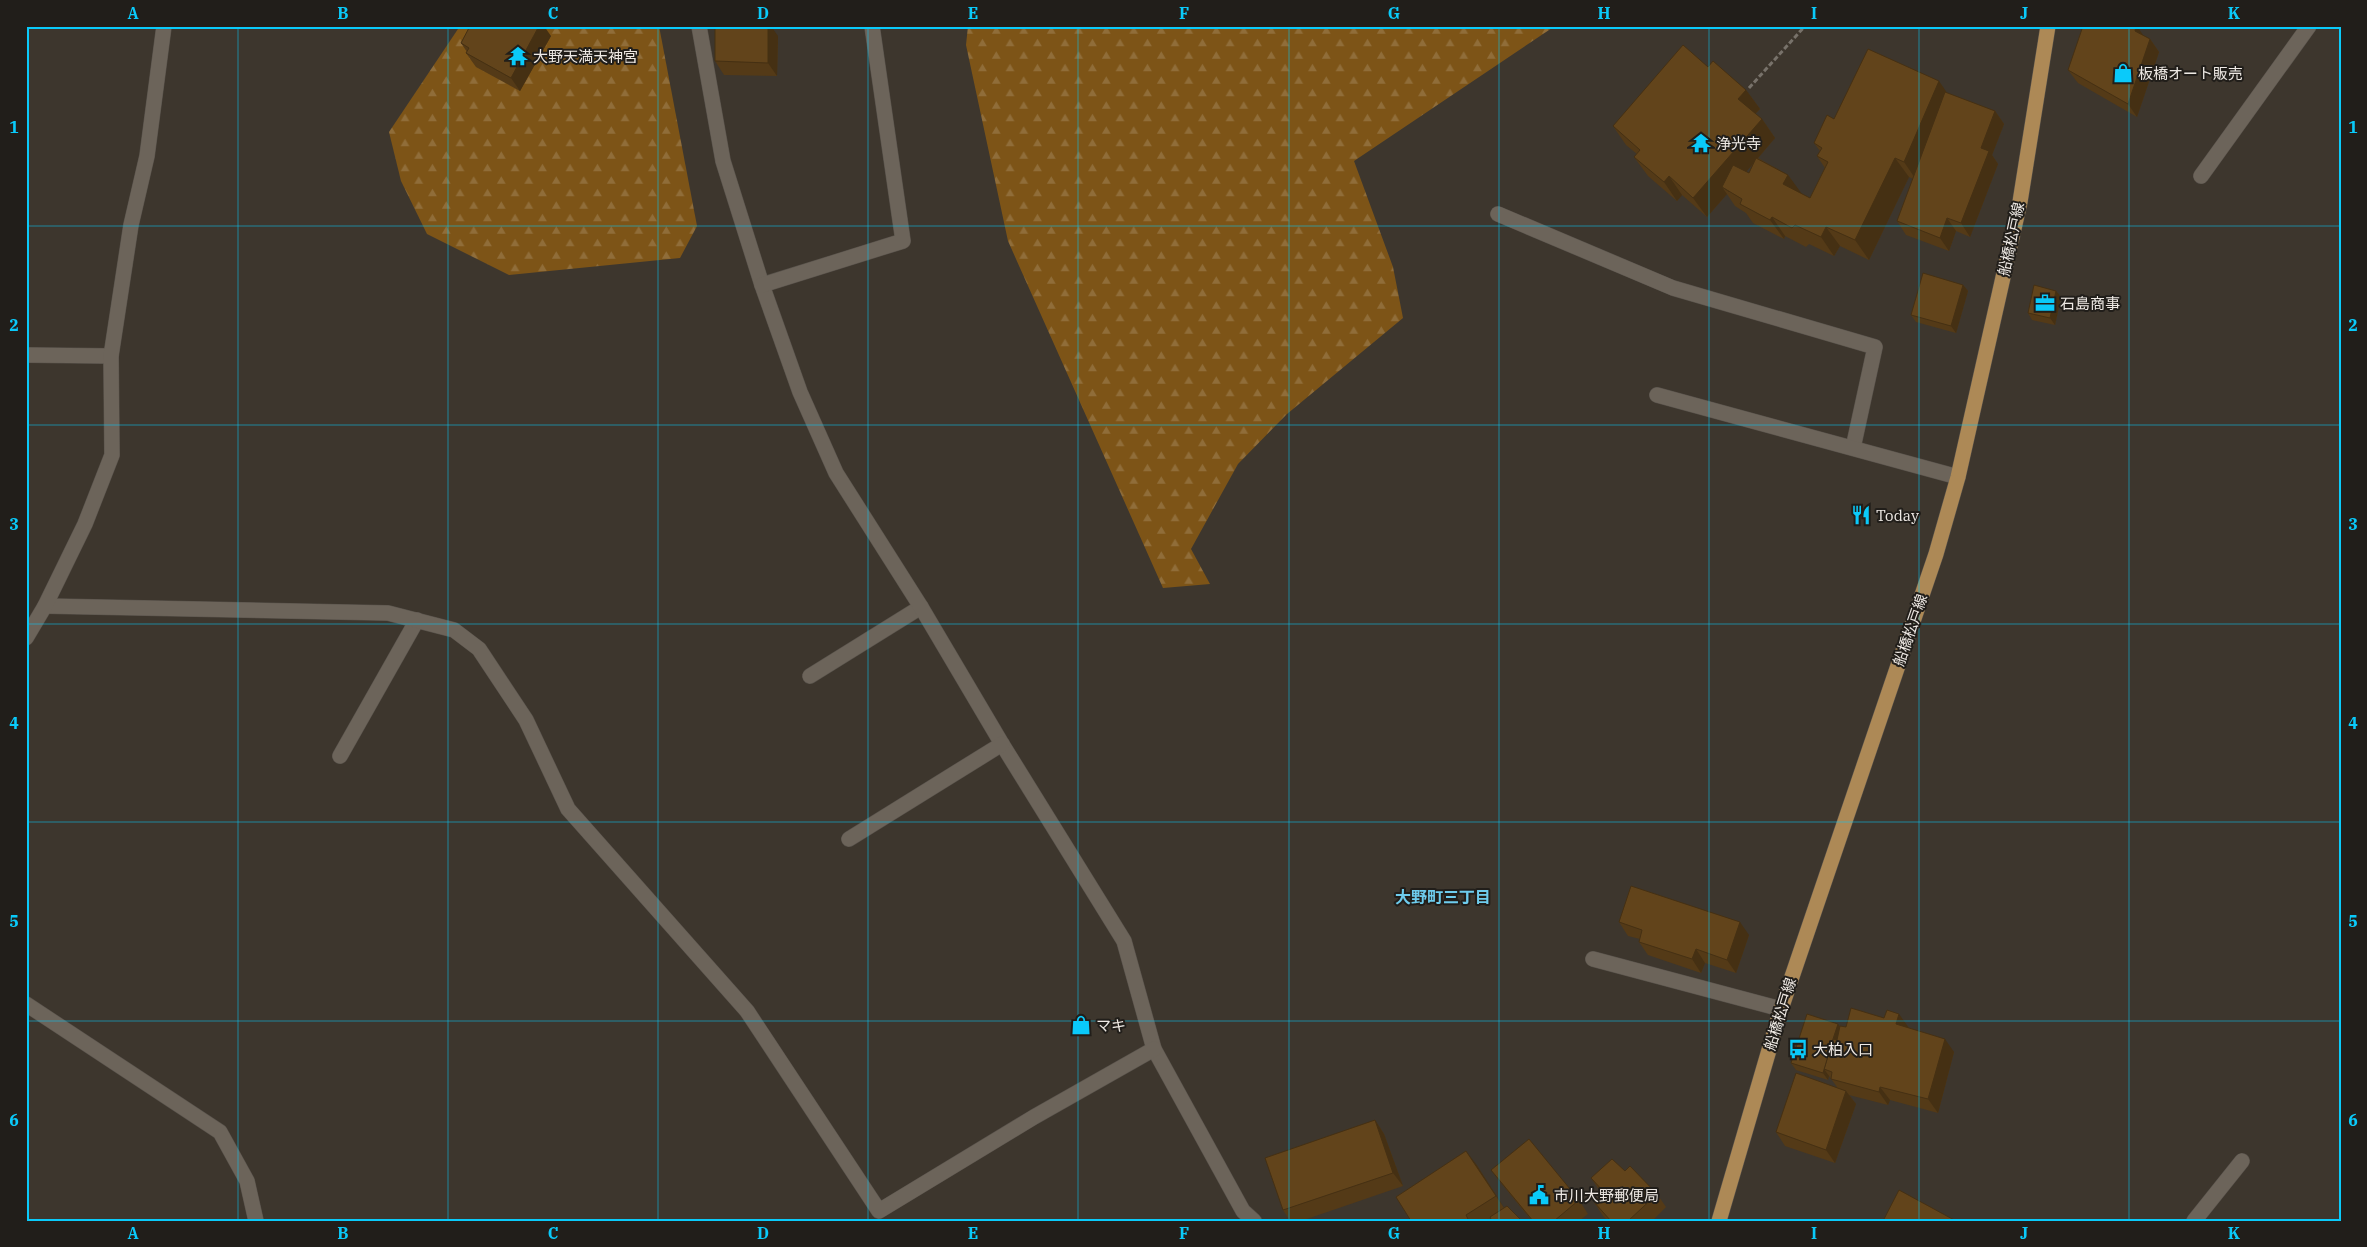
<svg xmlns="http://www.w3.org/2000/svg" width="2367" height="1247" font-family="'IBM Plex Serif','Noto Sans JP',serif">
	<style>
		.forest { fill: url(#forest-firs) }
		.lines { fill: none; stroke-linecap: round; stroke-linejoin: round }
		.lane-casing { stroke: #58524b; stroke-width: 16 }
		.street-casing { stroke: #58524b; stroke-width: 16 }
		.primary-casing { stroke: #58524b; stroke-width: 16 }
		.path { stroke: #78726a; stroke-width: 3; stroke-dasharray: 5 2.5; stroke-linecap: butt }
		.lane { stroke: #6c645a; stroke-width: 15 }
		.street { stroke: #6c645a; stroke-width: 15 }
		.primary { stroke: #ad8956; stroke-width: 15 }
		.wall { fill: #543a17; fill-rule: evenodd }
		.shaded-wall { fill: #453013 }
		.building { fill: #62441b; stroke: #453013 }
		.grid { fill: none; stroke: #0acafa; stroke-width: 1; stroke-opacity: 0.55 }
		.labels { text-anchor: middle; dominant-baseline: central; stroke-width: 4; stroke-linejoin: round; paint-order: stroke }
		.poi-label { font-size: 15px; fill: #eee9e4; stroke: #211e1a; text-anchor: start }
		.street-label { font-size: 15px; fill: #eee9e4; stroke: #211e1a }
		.neighbourhood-label { font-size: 16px; font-weight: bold; fill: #6ecced; stroke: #211e1a }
		.neatline { fill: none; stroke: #0acafa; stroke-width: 2 }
		.grid-label { font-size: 16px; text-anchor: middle; font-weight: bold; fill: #0acafa }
	</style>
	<defs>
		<pattern id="forest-firs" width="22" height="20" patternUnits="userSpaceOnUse" patternTransform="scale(1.25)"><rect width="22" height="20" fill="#7d5417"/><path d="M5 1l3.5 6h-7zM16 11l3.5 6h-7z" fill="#906d39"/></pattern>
	</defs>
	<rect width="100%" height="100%" fill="#3d362d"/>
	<g class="forest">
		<path d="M460,26H659L697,226L680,258L509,275L427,234L401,181L389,132Z"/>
		<path d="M968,26H1555L1354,161L1393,267L1403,318L1287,414L1238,464L1191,549L1210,584L1163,588L1008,241L966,45Z"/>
	</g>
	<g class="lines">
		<defs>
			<g id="lane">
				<path d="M1498,214L1673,288L1875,347L1853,448"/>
				<path d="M26,355L111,356"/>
				<path d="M1657,395L1958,477"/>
				<path d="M810,676L921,607"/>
				<path d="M340,756L417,620"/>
				<path d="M1593,959L1781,1009"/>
			</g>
			<g id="street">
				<path d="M699,26L723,161L762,285L800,392L836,473L921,607L1002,744L1124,941L1154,1049L1243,1211L1254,1221"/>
				<path d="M2201,176L2309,26"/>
				<path d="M762,285L903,241L872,26"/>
				<path d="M45,606L388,613L454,630L479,649L526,720L568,809L747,1011L879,1211L1034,1117L1154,1049"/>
				<path d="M26,638L45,606L85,524L112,455L111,356L131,225L147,156L164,26"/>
				<path d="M849,839L1002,744"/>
				<path d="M26,1004L220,1132L247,1181L256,1221"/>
				<path d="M2194,1221L2242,1161"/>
			</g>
			<path id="primary" d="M1719,1221L1781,1009L1936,554L1958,477L2020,202L2048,26"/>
		</defs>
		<use href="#lane" class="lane-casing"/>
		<use href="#street" class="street-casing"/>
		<use href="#primary" class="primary-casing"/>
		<path class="path" d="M1749,88L1805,26"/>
		<use href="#lane" class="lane"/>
		<use href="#street" class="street"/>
		<use href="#primary" class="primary"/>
	</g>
	<g class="wall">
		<path d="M2143,35L2150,39L2159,52L2137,117L2078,83L2068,70Z"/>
		<path d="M551,36L520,91L476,67L466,53L467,52L461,43Z"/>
		<path d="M778,36L777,76L724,75L715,61Z"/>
		<path d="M1708,67L1746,90L1760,109L1755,114L1762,119L1775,138L1758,158L1788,175L1800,193L1810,198L1825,168L1817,156L1820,151L1814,143L1834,119L1947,93L1995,111L2004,124L1992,155L1998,164L1970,237L1956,231L1949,251L1906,235L1897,221L1913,179L1909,177L1869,260L1840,246L1834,256L1809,244L1806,247L1785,236L1784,239L1753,223L1746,213L1735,206L1727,194L1707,217L1682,195L1677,201L1648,176L1634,157L1637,154L1626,145L1613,126ZM1753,164L1749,173L1746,171Z"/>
		<path d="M1963,285L1968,291L1956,333L1916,322L1911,315Z"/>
		<path d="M2056,291L2061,297L2055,325L2032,320L2028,313Z"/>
		<path d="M1619,922L1749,935L1736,973L1705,963L1701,973L1648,955L1639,942L1640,939L1628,936Z"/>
		<path d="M1840,1027H1846L1909,1028L1954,1052L1938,1113L1890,1100L1888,1105L1849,1095L1856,1104L1835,1163L1785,1146L1776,1132L1837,1087L1829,1076L1828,1080L1796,1070L1791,1063Z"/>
		<path d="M1375,1120L1384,1134L1403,1186L1301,1221H1290L1283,1210Z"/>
		<path d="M1476,1164L1504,1208L1487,1221H1411Z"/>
		<path d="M1491,1170L1579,1200L1588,1214L1579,1221H1532L1501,1183Z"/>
		<path d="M1625,1171L1657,1194L1666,1207L1652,1221H1608L1603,1216L1594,1202L1602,1194L1591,1178Z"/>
	</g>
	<g class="shaded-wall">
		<path d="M539,26H544L551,36L520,91L511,78Z"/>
		<path d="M768,26H771L778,36L777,76L768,63Z"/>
		<path d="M2136,26H2137L2145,38L2135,31Z"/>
		<path d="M2150,39L2159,52L2137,117L2128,104Z"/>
		<path d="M1939,81L1952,100L1917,181L1904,162Z"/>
		<path d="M1746,90L1760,109L1751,118L1738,99Z"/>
		<path d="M1995,111L2004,124L1992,155L1998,164L1970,237L1961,223L1981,148Z"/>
		<path d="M1762,119L1775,138L1729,192L1722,187L1727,194L1707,217L1693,198Z"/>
		<path d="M1895,158L1909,177L1869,260L1855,240Z"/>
		<path d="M1788,175L1802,194L1783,184Z"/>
		<path d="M1669,176L1682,195L1677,201L1664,182Z"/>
		<path d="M1772,217L1785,236L1784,239L1770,220Z"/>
		<path d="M1947,218L1956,231L1949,251L1940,238Z"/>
		<path d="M1826,227L1840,246L1834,256L1821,237Z"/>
		<path d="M1963,285L1968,291L1956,333L1951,326Z"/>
		<path d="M2056,291L2061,297L2055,325L2050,318Z"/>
		<path d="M1740,922L1749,935L1736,973L1727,960Z"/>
		<path d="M1696,949L1705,963L1701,973L1692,959Z"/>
		<path d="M1899,1014L1909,1028L1905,1038L1896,1024Z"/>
		<path d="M1838,1024L1843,1030L1824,1069Z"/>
		<path d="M1945,1039L1954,1052L1938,1113L1928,1099Z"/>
		<path d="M1824,1069L1829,1076L1828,1080L1823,1073Z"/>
		<path d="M1880,1087L1890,1100L1888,1105L1879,1092Z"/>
		<path d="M1846,1091L1856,1104L1835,1163L1826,1150Z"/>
		<path d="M1375,1120L1384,1134L1403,1186L1393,1173Z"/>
		<path d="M1466,1151L1476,1164L1505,1209L1496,1196Z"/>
	</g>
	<g class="building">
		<path d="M470,26H539L511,78L466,53L469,48L461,43Z"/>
		<path d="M715,26H768V63L715,61Z"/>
		<path d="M2083,26H2136L2135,31L2150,39L2128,104L2068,70Z"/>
		<path d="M1683,45L1708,67L1713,61L1746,90L1738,99L1762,119L1693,198L1669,176L1664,182L1634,157L1640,150L1613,126Z"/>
		<path d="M1868,49L1939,81L1904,162L1895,158L1855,240L1826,227L1821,237L1795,225L1792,228L1772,217L1770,220L1740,204L1742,199L1722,187L1733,165L1749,173L1756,158L1788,175L1783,184L1810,198L1828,162L1817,156L1822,148L1814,143L1827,115L1834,119Z"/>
		<path d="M1945,92L1995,111L1981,148L1989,151L1961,223L1947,218L1940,238L1897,221Z"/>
		<path d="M1923,273L1963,285L1951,326L1911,315Z"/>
		<path d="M2034,285L2056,291L2050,318L2028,313Z"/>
		<path d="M1631,886L1740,922L1727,960L1696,949L1692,959L1639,942L1642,930L1619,922Z"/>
		<path d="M1851,1008L1884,1018L1887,1010L1899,1014L1896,1024L1945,1039L1928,1099L1880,1087L1879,1092L1831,1079L1832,1072L1824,1069L1833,1039L1837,1040L1840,1026L1846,1027Z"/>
		<path d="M1807,1014L1838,1024L1833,1039L1823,1073L1791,1063Z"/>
		<path d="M1796,1073L1846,1091L1826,1150L1776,1132Z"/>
		<path d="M1375,1120L1393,1173L1283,1210L1265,1158Z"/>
		<path d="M1529,1139L1579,1200L1554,1221H1533L1491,1170Z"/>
		<path d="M1466,1151L1496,1196L1466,1215L1469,1221H1411L1396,1197Z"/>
		<path d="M1612,1159L1625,1171L1630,1166L1657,1194L1628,1221H1611L1594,1202L1604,1192L1591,1178Z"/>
		<path d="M1899,1190L1956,1221H1883Z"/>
		<path d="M1507,1206L1522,1221H1492L1490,1217Z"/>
	</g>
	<path class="grid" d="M238,26V1221M448,26V1221M658,26V1221M868,26V1221M1078,26V1221M1289,26V1221M1499,26V1221M1709,26V1221M1919,26V1221M2129,26V1221M26,226H2341M26,425H2341M26,624H2341M26,822H2341M26,1021H2341"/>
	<defs>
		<symbol id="temple-bare" viewBox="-9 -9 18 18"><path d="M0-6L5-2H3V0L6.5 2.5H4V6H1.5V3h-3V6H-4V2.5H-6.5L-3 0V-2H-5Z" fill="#0acafa" stroke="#211e1a" stroke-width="2.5" paint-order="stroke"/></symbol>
		<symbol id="shop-bare" viewBox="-9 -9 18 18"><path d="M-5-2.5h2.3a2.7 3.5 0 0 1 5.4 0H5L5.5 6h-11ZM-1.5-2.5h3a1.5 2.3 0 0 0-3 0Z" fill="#0acafa" stroke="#211e1a" stroke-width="2.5" paint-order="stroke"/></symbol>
		<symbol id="office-bare" viewBox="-9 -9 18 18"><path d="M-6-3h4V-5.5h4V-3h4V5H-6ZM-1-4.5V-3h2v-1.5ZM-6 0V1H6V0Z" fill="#0acafa" stroke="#211e1a" stroke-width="2.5" paint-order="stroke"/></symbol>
		<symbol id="restaurant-bare" viewBox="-9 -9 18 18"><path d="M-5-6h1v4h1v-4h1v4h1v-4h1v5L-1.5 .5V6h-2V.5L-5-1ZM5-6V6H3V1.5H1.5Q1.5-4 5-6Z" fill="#0acafa" stroke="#211e1a" stroke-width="2.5" paint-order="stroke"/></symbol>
		<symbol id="bus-bare" viewBox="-9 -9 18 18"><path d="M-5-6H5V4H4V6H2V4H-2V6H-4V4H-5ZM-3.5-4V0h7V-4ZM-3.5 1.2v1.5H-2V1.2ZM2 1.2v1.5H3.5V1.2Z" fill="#0acafa" stroke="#211e1a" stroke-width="2.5" paint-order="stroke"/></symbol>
		<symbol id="civic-bare" viewBox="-9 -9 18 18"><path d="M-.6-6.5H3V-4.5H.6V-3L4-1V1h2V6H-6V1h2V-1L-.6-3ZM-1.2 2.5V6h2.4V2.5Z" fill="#0acafa" stroke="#211e1a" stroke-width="2.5" paint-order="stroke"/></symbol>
	</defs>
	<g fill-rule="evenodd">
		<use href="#temple-bare" x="504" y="42" width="28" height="28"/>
		<use href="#shop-bare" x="2109" y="59" width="28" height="28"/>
		<use href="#temple-bare" x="1687" y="129" width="28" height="28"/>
		<use href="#office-bare" x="2031" y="289" width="28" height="28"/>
		<use href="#restaurant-bare" x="1847" y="501" width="28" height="28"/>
		<use href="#shop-bare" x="1067" y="1011" width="28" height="28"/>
		<use href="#bus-bare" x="1784" y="1035" width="28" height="28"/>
		<use href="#civic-bare" x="1525" y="1181" width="28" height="28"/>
	</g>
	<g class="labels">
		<g class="poi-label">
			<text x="533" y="56">大野天満天神宮</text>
			<text x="2138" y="73">板橋オート販売</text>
			<text x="1716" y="143">浄光寺</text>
			<text x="2060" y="303">石島商事</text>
			<text x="1876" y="515">Today</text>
			<text x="1096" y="1025">マキ</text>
			<text x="1813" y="1049">大柏入口</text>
			<text x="1554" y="1195">市川大野郵便局</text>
		</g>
		<g class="street-label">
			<text transform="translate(2011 239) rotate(-78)">船橋松戸線</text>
			<text transform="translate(1910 630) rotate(-71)">船橋松戸線</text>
			<text transform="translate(1780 1014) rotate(-73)">船橋松戸線</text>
		</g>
		<g class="neighbourhood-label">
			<text x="1443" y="897">大野町三丁目</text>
		</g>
	</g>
	<rect width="2367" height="1247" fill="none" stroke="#211e1a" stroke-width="55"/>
	<rect x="28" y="28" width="2312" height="1192" class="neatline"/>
	<g class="grid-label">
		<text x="133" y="19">A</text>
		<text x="343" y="19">B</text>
		<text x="553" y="19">C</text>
		<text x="763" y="19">D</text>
		<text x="973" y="19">E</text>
		<text x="1184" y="19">F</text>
		<text x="1394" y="19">G</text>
		<text x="1604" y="19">H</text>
		<text x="1814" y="19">I</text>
		<text x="2024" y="19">J</text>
		<text x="2234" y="19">K</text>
		<text x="14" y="133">1</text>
		<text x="2353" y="133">1</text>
		<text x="14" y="331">2</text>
		<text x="2353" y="331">2</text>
		<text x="14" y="530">3</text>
		<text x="2353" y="530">3</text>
		<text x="14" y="729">4</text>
		<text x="2353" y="729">4</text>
		<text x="14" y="927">5</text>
		<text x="2353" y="927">5</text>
		<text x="14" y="1126">6</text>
		<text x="2353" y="1126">6</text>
		<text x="133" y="1239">A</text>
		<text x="343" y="1239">B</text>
		<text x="553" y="1239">C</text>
		<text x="763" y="1239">D</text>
		<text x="973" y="1239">E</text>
		<text x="1184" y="1239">F</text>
		<text x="1394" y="1239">G</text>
		<text x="1604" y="1239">H</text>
		<text x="1814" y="1239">I</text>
		<text x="2024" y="1239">J</text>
		<text x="2234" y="1239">K</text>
	</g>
</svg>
